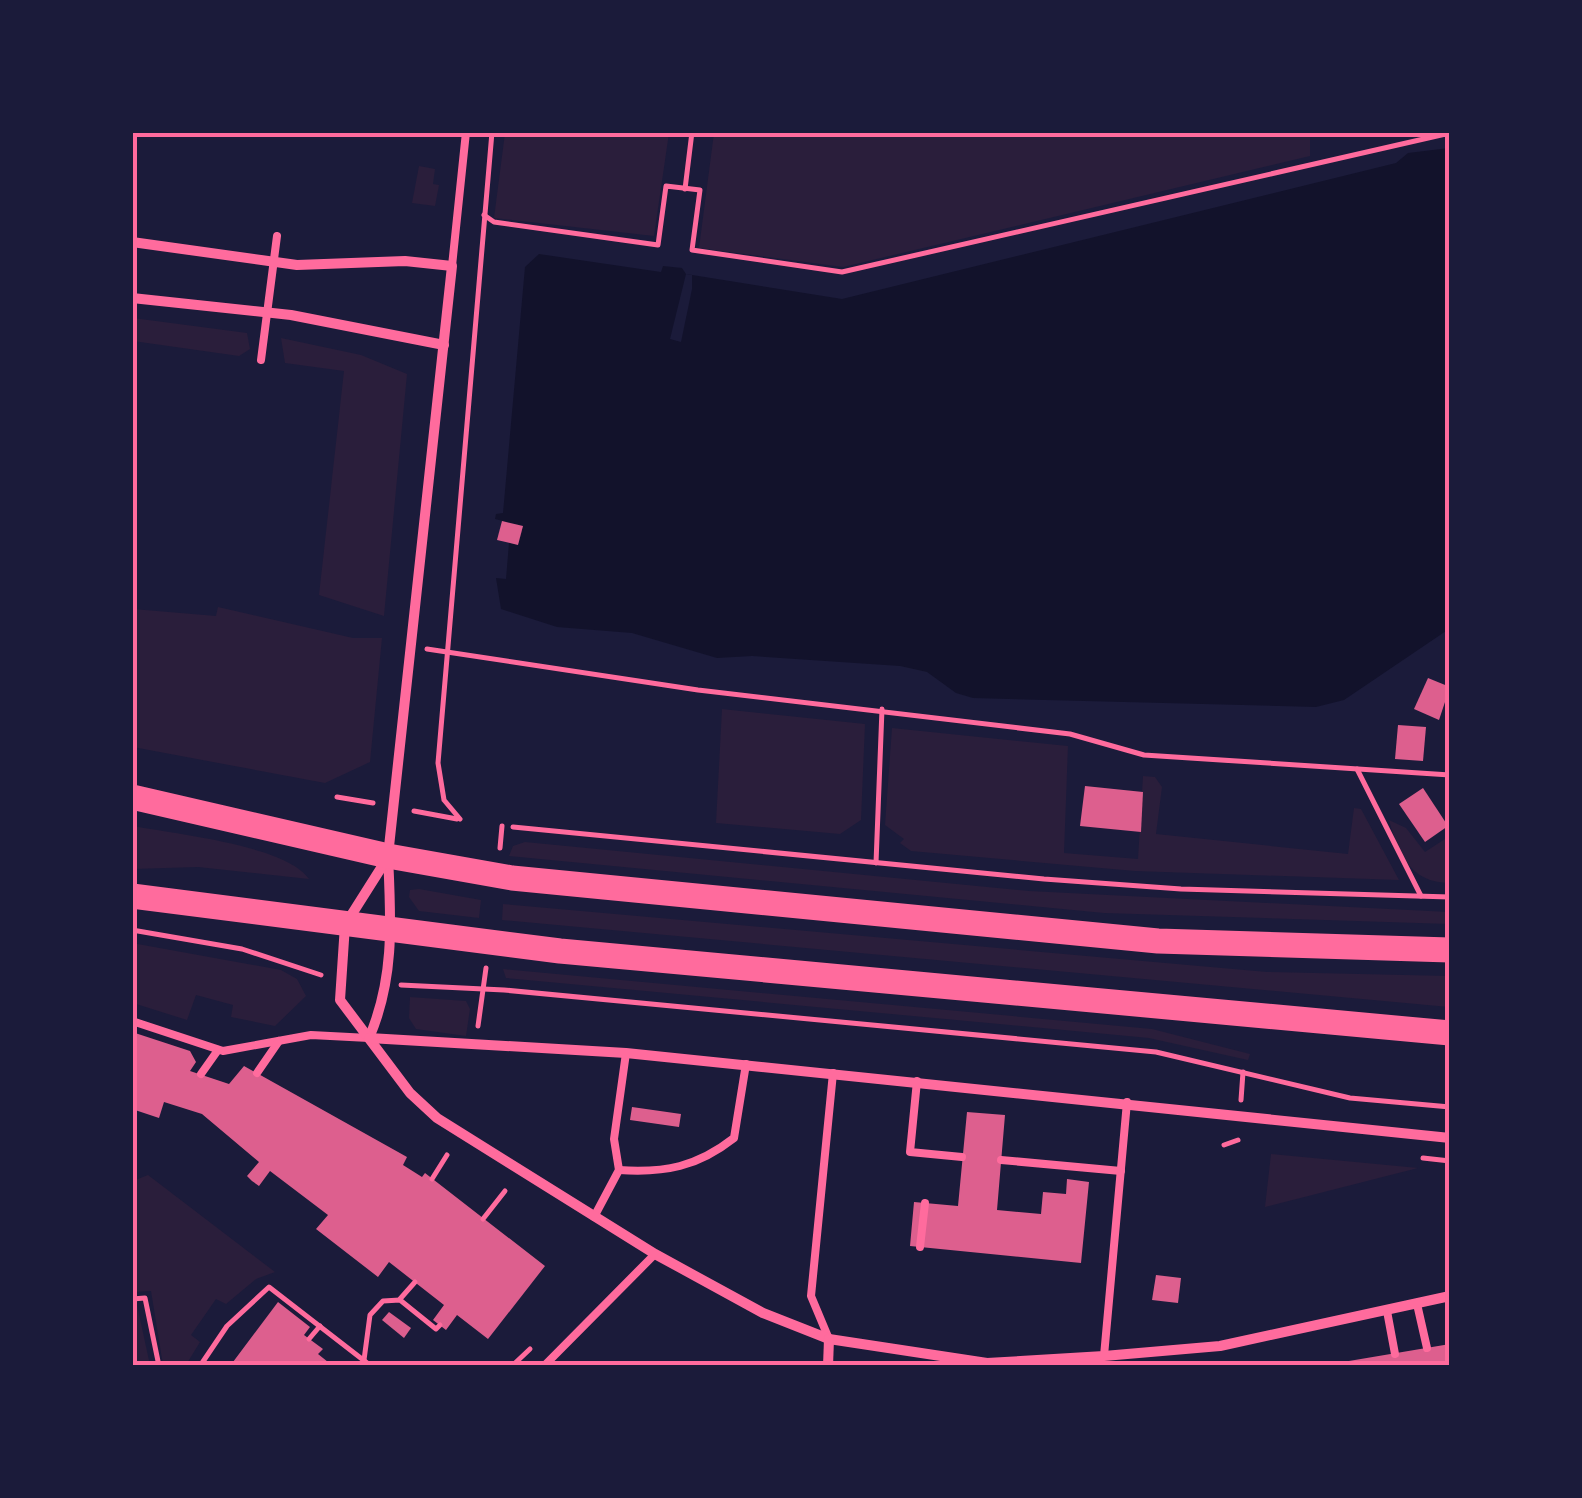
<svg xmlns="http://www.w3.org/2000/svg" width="1582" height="1498" font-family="'Roboto Condensed',sans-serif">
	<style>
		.green { fill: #2a1e3b }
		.water { fill: #12122b }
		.pier { fill: #1b1b3a }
		.building { fill: #dd5f8e }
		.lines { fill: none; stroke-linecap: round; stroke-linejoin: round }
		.path { stroke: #ff6b9d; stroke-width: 5 }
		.service { stroke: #ff6b9d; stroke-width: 8 }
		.minor { stroke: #ff6b9d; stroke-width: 10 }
		.primary { stroke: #ff6b9d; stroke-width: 25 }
		.neatline { fill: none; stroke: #ff6b9d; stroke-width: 4 }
	</style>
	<rect width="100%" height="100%" fill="#1b1b3a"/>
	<g class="green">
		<path d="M505,133H669L654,236L494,218Z"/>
		<path d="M714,133L1310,132V156L843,267L699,248Z"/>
		<path d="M419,166L435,169L433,184L439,185L435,206L412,203Z"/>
		<path d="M133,318L247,333L250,349L239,356L133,341Z"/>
		<path d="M281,338L361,355L407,374L384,616L319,595L344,371L285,363Z"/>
		<path d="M218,607L353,638H382L370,762L325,783L133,747V609L216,616Z"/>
		<path d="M722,709L865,724L861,820L840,834L716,823Z"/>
		<path d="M892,728L1068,746L1064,853L1138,859L1143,776L1155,777L1162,787L1156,834L1348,854L1354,808L1361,809L1399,880L1135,871L911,851L900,843L904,839L885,825Z"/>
		<path d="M1389,820L1406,828L1425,852L1445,839L1449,845V883C1411,882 1399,856 1389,820Z"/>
		<path d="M133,826C174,834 286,845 309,879L198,867L133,869Z"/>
		<path d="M525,842L1029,891L1449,912V924L1104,913L509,856L513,846Z"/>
		<path d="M419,889L481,900L479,918L419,911L409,897L410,890Z"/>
		<path d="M503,904L1267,972L1449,976V1007L502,920Z"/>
		<path d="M132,943L281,970L297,979L306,996L275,1026L231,1017L233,1005L196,995L187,1020L133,1003Z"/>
		<path d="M503,969L1152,1029L1250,1054L1248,1060L1149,1038L506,978Z"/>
		<path d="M410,997L466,1001L470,1009L466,1036L416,1029L409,1018Z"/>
		<path d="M1271,1154L1418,1168L1265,1207Z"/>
		<path d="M148,1175L275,1272L256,1279L226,1304L216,1299L191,1335L200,1342L186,1365H163L151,1291L133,1292V1181Z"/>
		<path d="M133,1305H137L150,1365H133Z"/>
	</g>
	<path class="water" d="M1449,148V629L1344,700L1316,707L973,698L956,693L927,672L900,666L752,656L717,658L632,633L557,627L501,609L496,578L506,579L509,543L518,545L523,526L495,519L496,514L503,513L525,267L539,254L661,272L663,266L682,268L686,274L842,299L1396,163L1408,153Z"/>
	<path class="pier" d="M686,274L692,275V289L681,342L670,339Z"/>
	<g class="building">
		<path d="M502,521L523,526L518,545L497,540Z"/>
		<path d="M1428,678L1450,687L1439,720L1414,709Z"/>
		<path d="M1398,725L1426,727L1423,761L1395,759Z"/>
		<path d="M1085,786L1143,792L1141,832L1080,826Z"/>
		<path d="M1423,788L1448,826L1425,842L1399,804Z"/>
		<path d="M132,1032L190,1051L196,1062L190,1071L229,1084L244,1066L407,1157L403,1165L422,1177L425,1173L545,1266L488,1339L457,1315L446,1330L433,1320L444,1305L389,1262L378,1277L316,1229L328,1215L270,1171L259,1186L252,1181L247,1176L259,1162L202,1114L164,1102L159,1118L132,1109Z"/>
		<path d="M632,1107L681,1114L679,1127L630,1120Z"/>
		<path d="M967,1112L1005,1115L997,1210L1041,1214L1043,1192L1066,1194L1067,1179L1089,1182L1081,1263L910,1246L914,1202L958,1206Z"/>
		<path d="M1156,1275L1181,1278L1178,1303L1152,1300Z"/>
		<path d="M278,1302L310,1327L304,1335L323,1349L318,1354L333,1366H230Z"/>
		<path d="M389,1312L411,1328L404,1338L382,1320Z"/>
		<path d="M1450,1344V1366H1337V1363Z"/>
	</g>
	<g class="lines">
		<g class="path">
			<path d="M685,189L692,132"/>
			<path d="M484,215L494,222L658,245L666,186L700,190L692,250L842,272L1450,133"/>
			<path d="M427,649L698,690L1070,734L1144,755L1450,775"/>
			<path d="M1357,769L1421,896"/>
			<path d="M337,797L373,803"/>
			<path d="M414,811L457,819"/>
			<path d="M460,819L444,800L438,763L492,132"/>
			<path d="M513,827L1044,879L1181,889L1450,897"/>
			<path d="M500,848L502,826"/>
			<path d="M876,863L882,709"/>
			<path d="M132,930L242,949L321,975"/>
			<path d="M401,985L504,990L1156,1052L1350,1098L1450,1107"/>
			<path d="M478,1026L486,968"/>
			<path d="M1241,1100L1243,1072"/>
			<path d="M1224,1145L1238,1140"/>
			<path d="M1423,1158L1450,1161"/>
			<path d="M432,1179L447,1155"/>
			<path d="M483,1219L505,1191"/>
			<path d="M132,1299L145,1298L159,1366"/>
			<path d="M400,1299L415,1282"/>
			<path d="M309,1339L320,1326"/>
			<path d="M364,1360L370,1315L383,1301L400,1300L436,1329L440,1325"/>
			<path d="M331,1364L333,1366"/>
			<path d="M200,1366L227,1326L269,1287L371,1366"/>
			<path d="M512,1366L530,1349"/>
		</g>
		<g class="service">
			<path d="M452,266L466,132"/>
			<path d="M261,360L277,236"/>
			<path d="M132,1021L223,1051L311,1035L369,1038"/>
			<path d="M257,1073L279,1041"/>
			<path d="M201,1074L218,1050"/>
			<path d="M917,1081L910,1152L962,1157"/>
			<path d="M1001,1160L1121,1171"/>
			<path d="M619,1170C665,1173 697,1167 734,1138L746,1064"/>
			<path d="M594,1217L619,1170L614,1139L626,1053"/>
			<path d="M920,1247L925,1203"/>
			<path d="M1417,1304L1427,1348"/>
			<path d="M1387,1311L1395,1354"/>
			<path d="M829,1339L811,1296L833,1073"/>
			<path d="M1104,1356L1127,1102"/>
			<path d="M544,1366L655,1254"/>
		</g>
		<g class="minor">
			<path d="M132,242L297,265L405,261L452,266L388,856C391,920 395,978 369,1038"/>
			<path d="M132,298L291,315L444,345"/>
			<path d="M388,857L345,925L340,1000L410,1093L437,1118L655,1254L763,1313L829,1339L987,1363L1104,1356L1220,1346L1450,1296"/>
			<path d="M369,1038L626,1053L1450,1138"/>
			<path d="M828,1366L829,1339"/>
		</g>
		<g class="primary">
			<path d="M132,797L388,856L512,878L1158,941L1450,950"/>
			<path d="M132,896L560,951L1450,1033"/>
		</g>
	</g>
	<rect width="1582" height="1498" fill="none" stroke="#1b1b3a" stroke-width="270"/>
	<rect x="135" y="135" width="1312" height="1228" class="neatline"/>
</svg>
